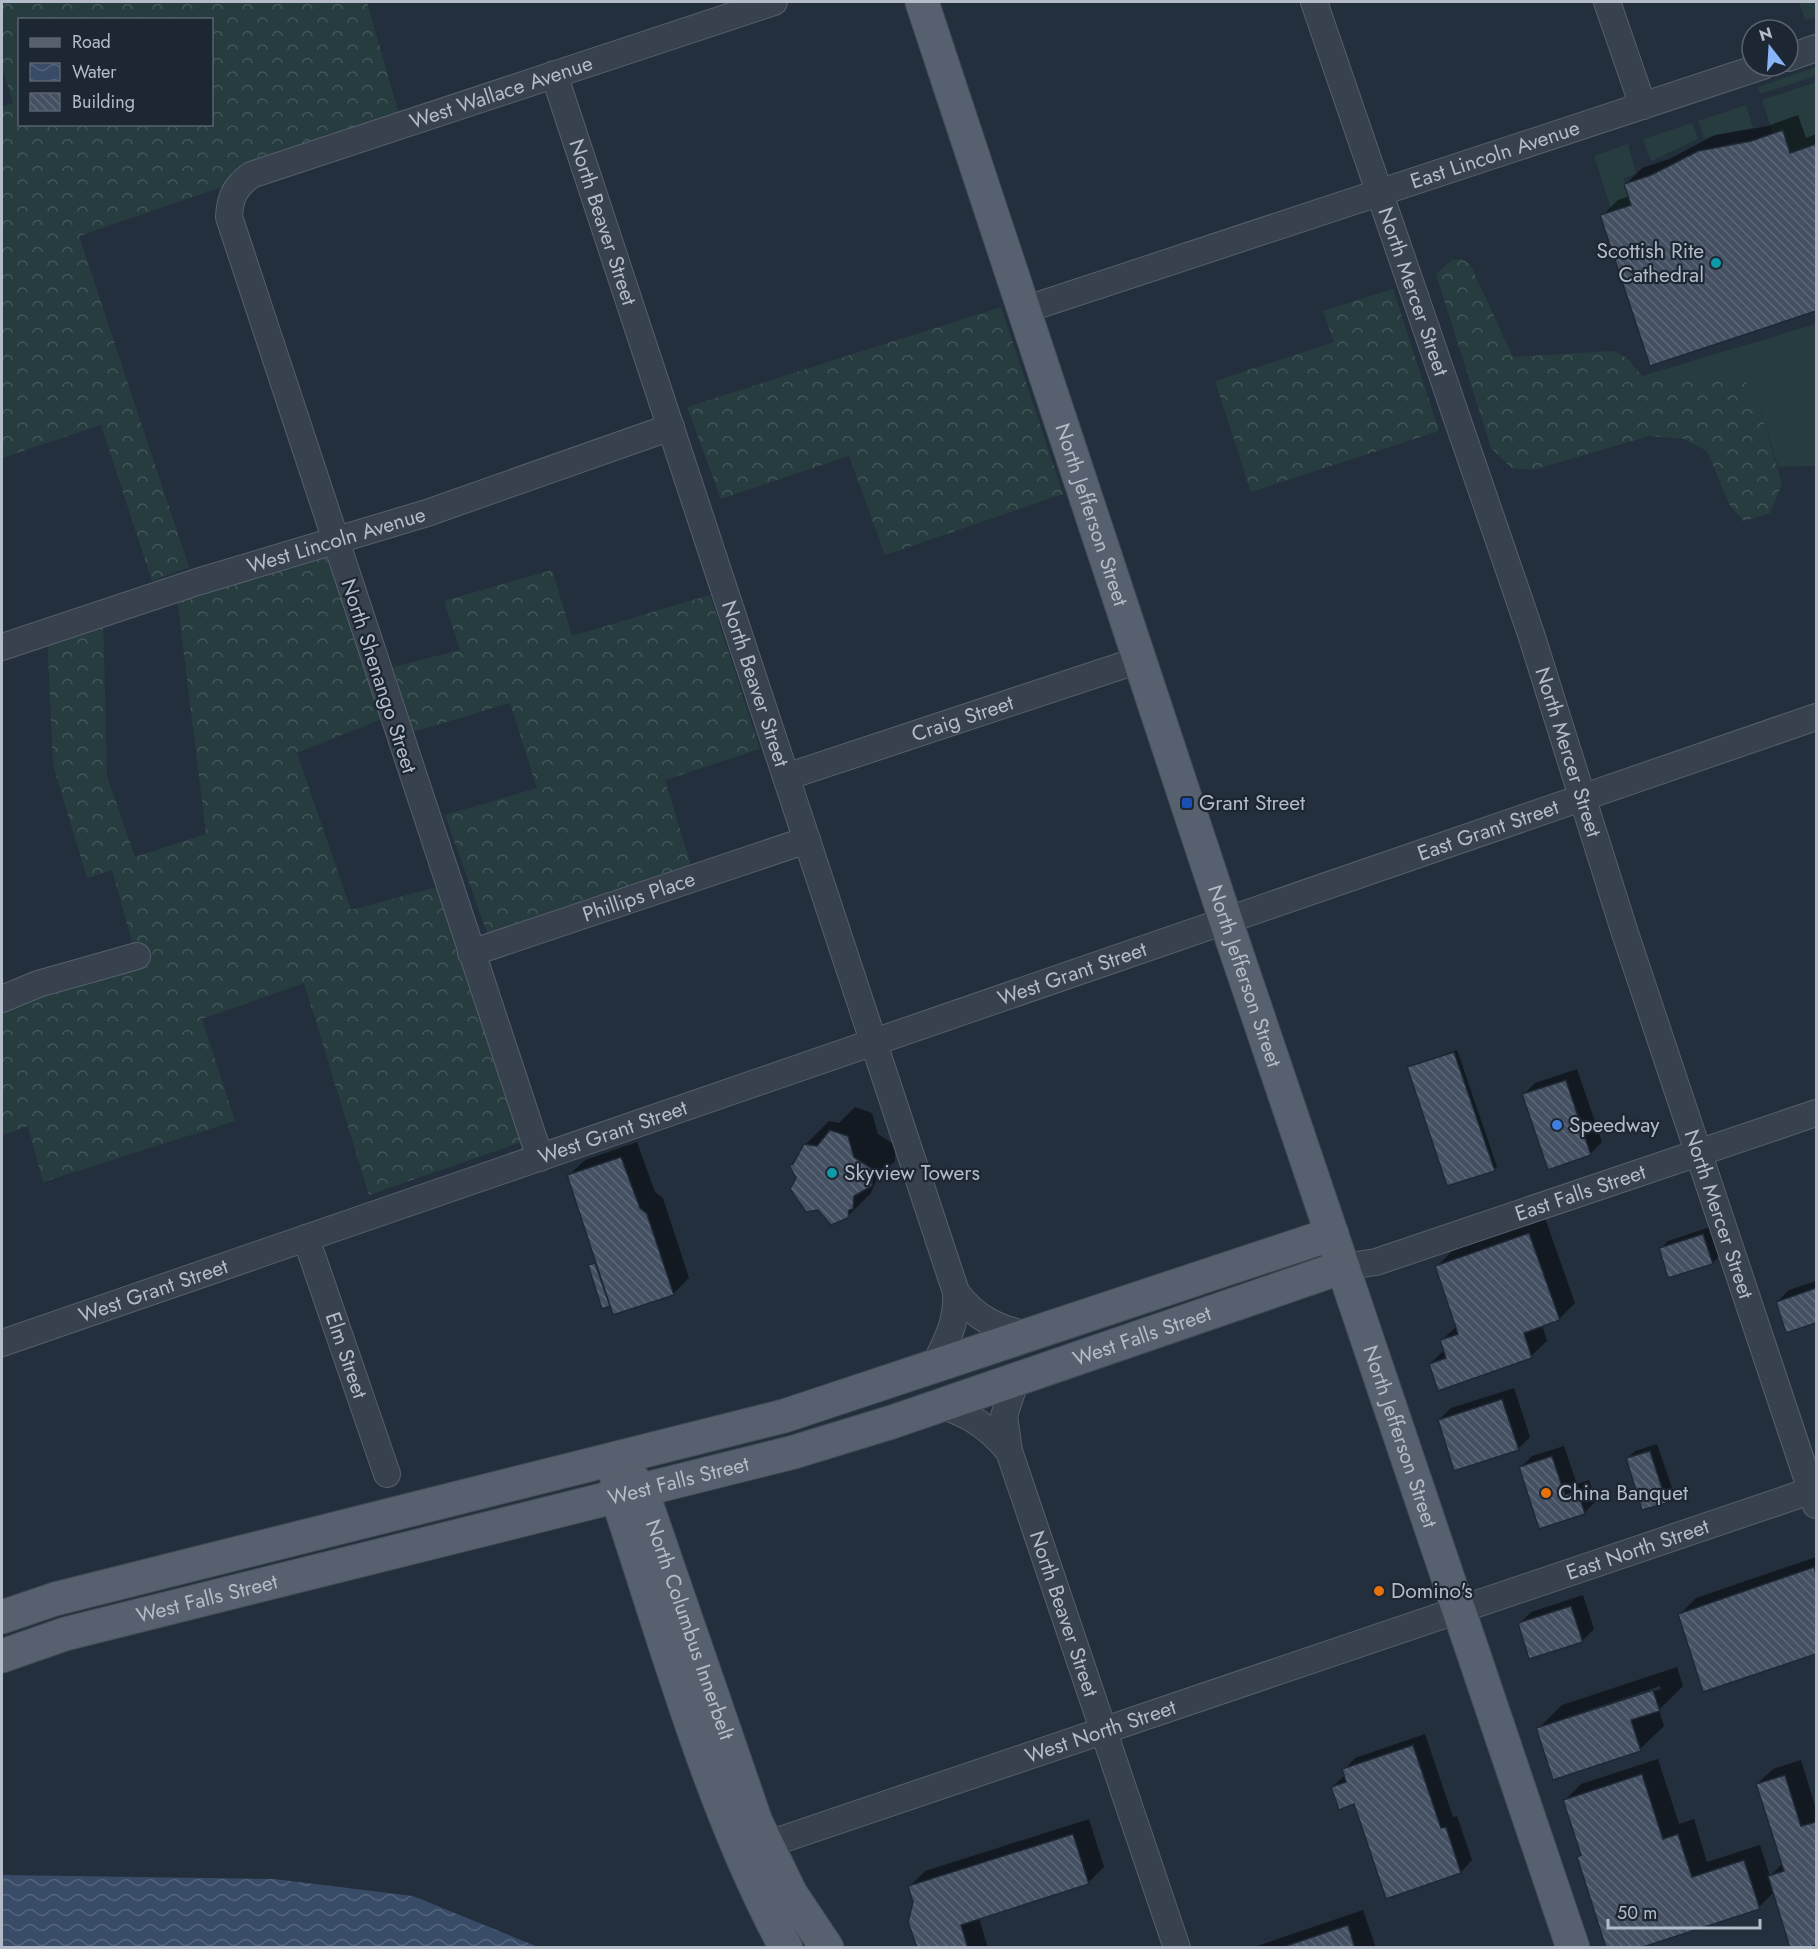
<svg xmlns="http://www.w3.org/2000/svg" width="1818" height="1949" font-family="Jost,sans-serif">
	<style>
		.grass { fill: #263c3f }
		.forest { fill: url(#forest-crowns); fill-rule: evenodd }
		.water { fill: url(#water-waves) }
		.shadow { fill: #0007; fill-rule: evenodd }
		.building { fill: url(#building-back-hatch); stroke: #1f2835; stroke-width: 1.5 }
		.lines { fill: none; stroke-linecap: round; stroke-linejoin: round }
		.minor-casing { stroke: #565f6c; stroke-width: 28 }
		.major-casing { stroke: #414a57; stroke-width: 35 }
		.minor { stroke: #38414e; stroke-width: 26 }
		.major { stroke: #56606e; stroke-width: 33 }
		.culture-dot { fill: #0f9aa8; stroke: #1d2633; stroke-width: 2 }
		.transit-dot { fill: #1a4fb4; stroke: #1d2633; stroke-width: 2 }
		.shop-dot { fill: #3f7fe0; stroke: #1d2633; stroke-width: 2 }
		.food-dot { fill: #e8710a; stroke: #1d2633; stroke-width: 2 }
		.labels { text-anchor: middle; dominant-baseline: central; stroke-width: 4.5; stroke-linejoin: round; paint-order: stroke }
		.street-label { font-size: 21px; fill: #b4bcc9; stroke: #1d2633 }
		.poi-label { font-size: 21px; fill: #b4bcc9; stroke: #1d2633; text-anchor: start }
	</style>
	<defs>
		<pattern id="forest-crowns" width="20" height="18" patternUnits="userSpaceOnUse" patternTransform="scale(1.5)"><rect width="20" height="18" fill="#263c3f"/><path d="M2 6a3 3 0 1 1 6 0M12 15a3 3 0 1 1 6 0" fill="none" stroke="#435659"/></pattern>
		<pattern id="water-waves" width="16" height="10" patternUnits="userSpaceOnUse" patternTransform="scale(1.5)"><rect width="16" height="10" fill="#394c67"/><path d="M0 5q4-4 8 0t8 0" fill="none" stroke="#53647b"/></pattern>
		<pattern id="building-back-hatch" width="6" height="6" patternUnits="userSpaceOnUse" patternTransform="scale(1.5)"><rect width="6" height="6" fill="#455162"/><path d="M-1 5l2 2M0 0l6 6M5-1l2 2" fill="none" stroke="#5d6877"/></pattern>
	</defs>
	<rect width="100%" height="100%" fill="#242f3e"/>
	<g class="grass">
		<path d="M1799,2H1816V17L1805,20Z"/>
		<path d="M1816,67V76L1760,94L1758,87Z"/>
		<path d="M1816,82V144L1790,153L1783,131L1773,134L1762,100Z"/>
		<path d="M1746,105L1753,128L1704,138L1698,121Z"/>
		<path d="M1692,123L1698,139L1651,161L1643,139Z"/>
		<path d="M1628,144L1636,174L1624,178L1631,205L1612,212L1594,156Z"/>
		<path d="M1816,324V466L1778,467L1757,399L1642,376Z"/>
	</g>
	<g class="forest">
		<path d="M2,2H367L402,125L79,236L189,567L152,581L101,425L2,458V107L13,103L2,67ZM20,20H212V124H20Z"/>
		<path d="M1461,259L1470,264L1513,357L1614,351L1627,358L1642,376L1734,373L1744,379L1757,399L1782,484L1770,513L1744,521L1730,506L1707,451L1684,439L1649,436L1533,470L1512,468L1491,448L1436,274L1452,260Z"/>
		<path d="M1393,289L1439,431L1251,492L1215,381L1334,342L1323,311Z"/>
		<path d="M1001,307L1063,494L885,555L849,456L721,499L687,407Z"/>
		<path d="M336,540L392,715L297,753L351,910L448,884L533,1138L369,1195L304,983L202,1019L235,1121L43,1182L28,1126L2,1135V999L136,956L112,870L87,878L53,765L47,632L103,613L107,776L135,857L206,834L176,589Z"/>
		<path d="M552,570L572,636L710,595L760,749L665,780L691,865L487,933L445,815L537,788L510,703L413,732L393,667L460,650L444,601Z"/>
	</g>
	<path class="water" d="M2,1875L274,1879L413,1896L538,1947H2Z"/>
	<g class="shadow">
		<path d="M1798,115L1806,138L1816,134V309L1651,364L1602,216L1618,200L1630,196L1626,184L1642,168L1669,159L1715,135L1768,126Z"/>
		<path d="M1457,1050L1497,1167L1494,1170L1408,1068Z"/>
		<path d="M1577,1069L1602,1142L1591,1153L1549,1168L1523,1095L1535,1083Z"/>
		<path d="M855,1107L872,1113L878,1134L895,1145V1161L877,1179L871,1193L847,1217L797,1178L790,1166L805,1145L829,1121L839,1123Z"/>
		<path d="M637,1142L655,1192L663,1198L689,1278L673,1294L609,1305L590,1266L597,1261L569,1175L585,1160Z"/>
		<path d="M1545,1218L1575,1303L1559,1319L1542,1325L1547,1341L1531,1356L1430,1364L1445,1349L1442,1340L1457,1326L1436,1267L1452,1251Z"/>
		<path d="M1710,1227L1720,1255L1713,1263L1669,1276L1661,1249L1668,1241Z"/>
		<path d="M1816,1281V1321L1787,1331L1777,1302L1789,1290Z"/>
		<path d="M1514,1388L1530,1437L1518,1449L1439,1420L1451,1408Z"/>
		<path d="M1657,1444L1674,1494L1666,1502L1627,1459L1635,1451Z"/>
		<path d="M1564,1446L1577,1484L1589,1480L1596,1501L1584,1513L1520,1468L1532,1456Z"/>
		<path d="M1816,1557V1652L1704,1690L1680,1614L1696,1598Z"/>
		<path d="M1583,1595L1594,1629L1582,1641L1520,1623L1531,1612Z"/>
		<path d="M1677,1667L1683,1686L1659,1710L1664,1726L1640,1749L1538,1729L1562,1705ZM1660,1686L1661,1689L1564,1721V1718Z"/>
		<path d="M1425,1734L1453,1817L1457,1816L1472,1860L1461,1872L1332,1787L1344,1776V1770L1355,1758Z"/>
		<path d="M1658,1759L1679,1824L1694,1819L1707,1862L1760,1845L1770,1876L1783,1863L1757,1784L1773,1769L1801,1760L1816,1809V1943L1804,1948L1774,1892L1759,1907L1582,1854L1565,1800L1581,1784Z"/>
		<path d="M1089,1819L1104,1867L1088,1883L979,1918L988,1948H918L914,1902L909,1887L925,1871Z"/>
		<path d="M1363,1910L1376,1948H1251Z"/>
	</g>
	<g class="building">
		<path d="M1783,130L1790,153L1816,144V311L1650,366L1600,215L1631,205L1624,184L1651,175L1698,151L1751,141Z"/>
		<path d="M1454,1052L1495,1171L1447,1186L1407,1067Z"/>
		<path d="M1566,1080L1591,1155L1548,1170L1522,1094Z"/>
		<path d="M830,1130L848,1136L854,1157L872,1169V1186L854,1196L853,1209L849,1210L848,1218L831,1225L818,1210L806,1212L790,1189L796,1178L789,1165L793,1164L804,1144L817,1146Z"/>
		<path d="M621,1157L640,1208L647,1214L674,1295L613,1315L567,1175Z"/>
		<path d="M1529,1233L1560,1320L1524,1333L1532,1358L1438,1391L1429,1364L1446,1358L1440,1340L1458,1334L1435,1266Z"/>
		<path d="M1703,1234L1713,1264L1668,1278L1659,1248Z"/>
		<path d="M595,1263L610,1306L602,1309L588,1265Z"/>
		<path d="M1816,1288V1323L1786,1333L1776,1302Z"/>
		<path d="M1502,1399L1519,1450L1454,1471L1438,1420Z"/>
		<path d="M1650,1451L1667,1503L1642,1510L1626,1458Z"/>
		<path d="M1552,1456L1565,1495L1578,1491L1585,1514L1539,1529L1519,1467Z"/>
		<path d="M1814,1567L1816,1575V1654L1703,1692L1678,1614Z"/>
		<path d="M1571,1606L1583,1642L1529,1659L1518,1623Z"/>
		<path d="M1653,1690L1660,1711L1631,1720L1641,1751L1553,1780L1536,1728Z"/>
		<path d="M1413,1745L1441,1828L1446,1827L1461,1873L1386,1899L1354,1804L1339,1810L1331,1787L1346,1782L1342,1769Z"/>
		<path d="M1642,1774L1663,1839L1678,1834L1692,1877L1744,1860L1760,1909L1640,1948H1606L1577,1857L1581,1855L1563,1800Z"/>
		<path d="M1785,1775L1801,1826L1816,1822V1945L1809,1948H1790L1768,1876L1784,1871L1756,1784Z"/>
		<path d="M1073,1834L1089,1884L961,1925L968,1948H917L908,1922L913,1902L908,1886Z"/>
		<path d="M1348,1925L1355,1948H1280Z"/>
	</g>
	<g class="lines">
		<defs>
			<g id="minor">
				<path id="s1" d="M1314,2L1531,634L1624,930L1816,1505"/>
				<path d="M1607,2L1643,106"/>
				<path d="M1788,58L1816,48"/>
				<path id="s2" d="M554,74L956,1292C958,1321 946,1343 933,1368"/>
				<path id="s3" d="M1024,310L1763,66"/>
				<path id="s4" d="M2,647L197,582L427,513L671,427"/>
				<path id="s5" d="M786,777L1139,660"/>
				<path id="s6" d="M471,953L807,840"/>
				<path d="M2,999L38,984L137,956"/>
				<path id="s7" d="M540,1158L229,217C230,197 235,187 251,175L774,2"/>
				<path id="s8" d="M306,1238L387,1474"/>
				<path id="s9" d="M1343,1267L1376,1262L1816,1113"/>
				<path d="M956,1292C975,1318 998,1329 1029,1335"/>
				<path id="s10" d="M2,1343L1816,717"/>
				<path id="s11" d="M1016,1379L1004,1416L1009,1451L1177,1948"/>
				<path d="M940,1405C970,1414 989,1428 1009,1451"/>
				<path id="s12" d="M751,1850L1816,1489"/>
			</g>
			<g id="major">
				<path id="s13" d="M922,2L1233,942L1573,1948"/>
				<path id="s14" d="M629,1474L642,1491L756,1822L791,1894L827,1948"/>
				<path d="M617,1475V1497C667,1646 711,1809 786,1948"/>
				<path d="M2,1617L55,1599L784,1416L1332,1234"/>
				<path id="s15" d="M2,1656L65,1634L794,1452L892,1422L1343,1267"/>
			</g>
		</defs>
		<use href="#minor" class="minor-casing"/>
		<use href="#major" class="major-casing"/>
		<use href="#minor" class="minor"/>
		<use href="#major" class="major"/>
	</g>
	<g class="culture-dot">
		<circle cx="1716" cy="263" r="6"/>
		<circle cx="832" cy="1173" r="6"/>
	</g>
	<rect class="transit-dot" x="1181" y="797" width="12" height="12" rx="3"/>
	<circle class="shop-dot" cx="1557" cy="1125" r="6"/>
	<g class="food-dot">
		<circle cx="1546" cy="1493" r="6"/>
		<circle cx="1379" cy="1591" r="6"/>
	</g>
	<g class="labels">
		<g class="street-label">
			<text stroke="none"><textPath href="#s7" startOffset="1304">West Wallace Avenue</textPath></text>
			<text stroke="none"><textPath href="#s3" startOffset="496">East Lincoln Avenue</textPath></text>
			<text stroke="none"><textPath href="#s2" startOffset="156">North Beaver Street</textPath></text>
			<text stroke="none"><textPath href="#s1" startOffset="306">North Mercer Street</textPath></text>
			<text stroke="none"><textPath href="#s13" startOffset="540">North Jefferson Street</textPath></text>
			<text stroke="none"><textPath href="#s4" startOffset="351">West Lincoln Avenue</textPath></text>
			<text transform="translate(379 676) rotate(72)">North Shenango Street</text>
			<text stroke="none"><textPath href="#s2" startOffset="642">North Beaver Street</textPath></text>
			<text stroke="none"><textPath href="#s5" startOffset="186">Craig Street</textPath></text>
			<text stroke="none"><textPath href="#s1" startOffset="792">North Mercer Street</textPath></text>
			<text stroke="none"><textPath href="#s10" startOffset="1572">East Grant Street</textPath></text>
			<text stroke="none"><textPath href="#s6" startOffset="177">Phillips Place</textPath></text>
			<text stroke="none"><textPath href="#s10" startOffset="1132">West Grant Street</textPath></text>
			<text stroke="none"><textPath href="#s13" startOffset="1026">North Jefferson Street</textPath></text>
			<text stroke="none"><textPath href="#s10" startOffset="646">West Grant Street</textPath></text>
			<text stroke="none"><textPath href="#s9" startOffset="249">East Falls Street</textPath></text>
			<text stroke="none"><textPath href="#s1" startOffset="1278">North Mercer Street</textPath></text>
			<text stroke="none"><textPath href="#s10" startOffset="160">West Grant Street</textPath></text>
			<text stroke="none"><textPath href="#s15" startOffset="1185">West Falls Street</textPath></text>
			<text stroke="none"><textPath href="#s8" startOffset="124">Elm Street</textPath></text>
			<text stroke="none"><textPath href="#s13" startOffset="1512">North Jefferson Street</textPath></text>
			<text stroke="none"><textPath href="#s15" startOffset="699">West Falls Street</textPath></text>
			<text stroke="none"><textPath href="#s12" startOffset="936">East North Street</textPath></text>
			<text stroke="none"><textPath href="#s15" startOffset="213">West Falls Street</textPath></text>
			<text stroke="none"><textPath href="#s11" startOffset="246">North Beaver Street</textPath></text>
			<text stroke="none"><textPath href="#s14" startOffset="168">North Columbus Innerbelt</textPath></text>
			<text stroke="none"><textPath href="#s12" startOffset="369">West North Street</textPath></text>
		</g>
		<g class="poi-label">
			<text x="1704" y="251" text-anchor="end">Scottish Rite<tspan x="1704" dy="24">Cathedral</tspan></text>
			<text x="1199" y="803">Grant Street</text>
			<text x="1569" y="1125">Speedway</text>
			<text x="844" y="1173">Skyview Towers</text>
			<text x="1558" y="1493">China Banquet</text>
			<text x="1391" y="1591">Domino's</text>
		</g>
	</g>
	<rect width="1818" height="1949" fill="none" stroke="#b4bcc9" stroke-width="6"/>
	<rect x="18" y="18" width="195" height="108" fill="#1d2633" stroke="#59626f" stroke-width="1.5"/>
	<rect x="30" y="38" width="30" height="9" fill="#56606e" stroke="#59626f" stroke-width="1.5"/>
	<text x="72" y="48" font-size="18" fill="#b4bcc9">Road</text>
	<rect x="30" y="63" width="30" height="18" fill="url(#water-waves)" stroke="#59626f" stroke-width="1.5"/>
	<text x="72" y="78" font-size="18" fill="#b4bcc9">Water</text>
	<rect x="30" y="93" width="30" height="18" fill="url(#building-back-hatch)" stroke="#59626f" stroke-width="1.5"/>
	<text x="72" y="108" font-size="18" fill="#b4bcc9">Building</text>
	<g transform="translate(1770 48) rotate(343)"><circle r="28" fill="#1d2633" stroke="#59626f" stroke-width="1.5"/>
	<path d="M0-4.5L10 22L0 15L-10 22Z" fill="#8ab4f8"/>
	<text y="-9" font-size="16" font-weight="bold" text-anchor="middle" fill="#b4bcc9">N</text>
	</g>
	<path d="M1608 1919v9h152v-9" fill="none" stroke="#b4bcc9" stroke-width="3"/>
	<text x="1617" y="1919" font-size="18" fill="#b4bcc9" stroke="#1d2633" stroke-width="4.5" paint-order="stroke">50 m</text>
</svg>
